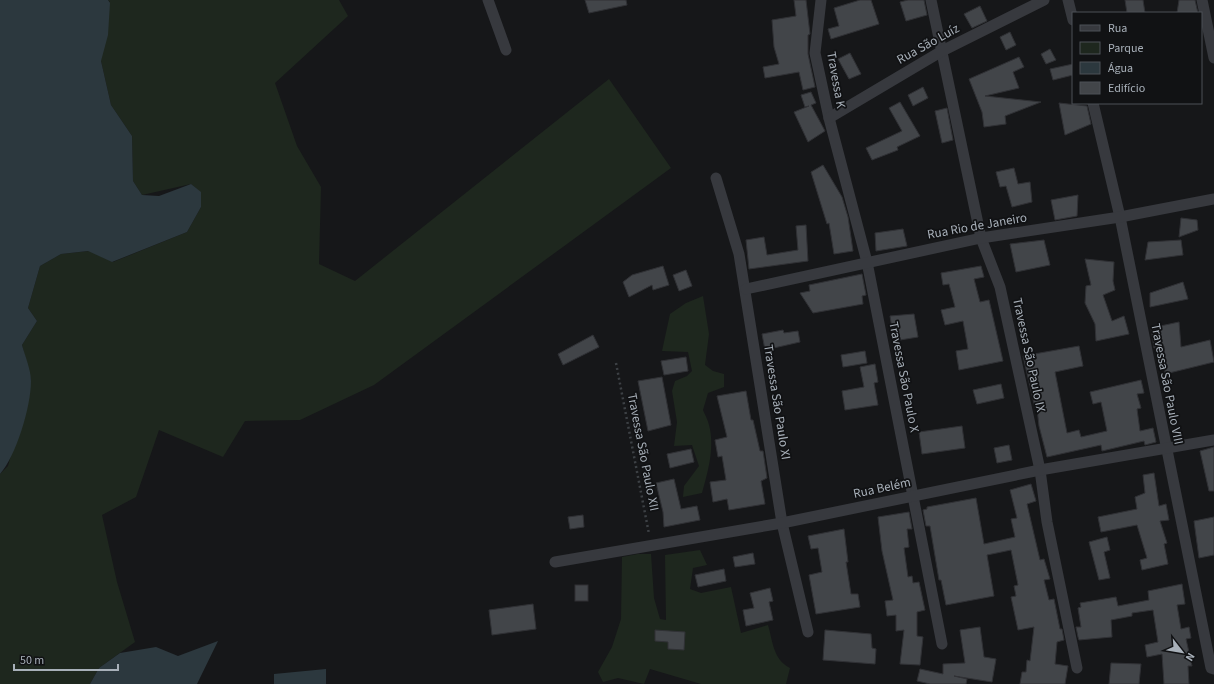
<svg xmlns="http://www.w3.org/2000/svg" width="1214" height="684" font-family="'Source Sans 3',sans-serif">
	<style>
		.green { fill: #1e271e }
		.water { fill: #2c383e }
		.building { fill: #424549; stroke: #303135 }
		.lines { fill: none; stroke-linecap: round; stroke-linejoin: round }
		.path { stroke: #3d4145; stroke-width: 2.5; stroke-dasharray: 2 3; stroke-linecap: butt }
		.street { stroke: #37393e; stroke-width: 11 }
		.labels { text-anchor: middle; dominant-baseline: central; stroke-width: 3.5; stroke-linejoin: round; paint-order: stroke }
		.street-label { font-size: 13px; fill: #a8b0b9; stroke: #111214 }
	</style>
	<rect width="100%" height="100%" fill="#161719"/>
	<g class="green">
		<path d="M20,0H103L110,2L108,0H339L348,16L275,83L297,146L321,187L319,264L355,281L609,79L671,168L374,385L300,420L245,421L223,457L159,430L136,497L102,515L117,582L135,642L99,668L90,684H0V474L8,466L31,380L22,345L37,321L28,308L40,266L61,254L89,251L113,262L187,232L201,207V193L191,184L142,195L133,181L132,136L111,105L101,61L0,17Z"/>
		<path d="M703,296L709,334L705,365L713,371L724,374V387L708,393L703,410C705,415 708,420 709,425C715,447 708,472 702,493L683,497L684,486L699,466L692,445L674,446L677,422L672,391L675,381L687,376L692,371L688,352L662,351L670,314L686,303Z"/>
		<path d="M700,550L707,565L693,568L690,589L701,593L731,587L741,633L768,625C773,642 773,659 790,668L786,684H701L650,669L644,684L618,678L603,682L598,672L612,647L621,619L622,557L638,554H651L654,598L660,619L666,620L665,555Z"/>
	</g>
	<g class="water">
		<path d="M0,0H108L110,3L108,35L101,61L111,105L132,136L133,181L142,195L159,196L191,184L201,192V207L187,232L112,262L88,251L61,254L40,266L28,308L37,321L22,345C25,356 31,370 31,381C31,407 16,456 0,474Z"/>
		<path d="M218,641L197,684H90L99,668L120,653L156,647L178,656Z"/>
		<path d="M326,669V684H274V674Z"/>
	</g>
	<g class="building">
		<path d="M585,0H626L627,5L589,13Z"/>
		<path d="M794,0H806L810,34L808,35V54L815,87L803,90L799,72L765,78L763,67L779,64L774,47L772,20L796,16Z"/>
		<path d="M860,0H871L879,24L831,39L828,29L839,26L834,8Z"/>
		<path d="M908,0H924L927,15L906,21L900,2Z"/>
		<path d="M1125,0H1143L1145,13H1127Z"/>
		<path d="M1179,0H1195L1198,13H1177Z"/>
		<path d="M980,6L987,21L972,28L964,14Z"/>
		<path d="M1010,32L1016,45L1006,50L1000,37Z"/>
		<path d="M1050,49L1056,60L1046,64L1041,54Z"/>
		<path d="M850,53L861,74L849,79L838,59Z"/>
		<path d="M1019,57L1024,67L1013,72L1019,88L985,96L1041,102L1005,116L1006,124L984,127L982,112L969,79Z"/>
		<path d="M1073,64V75L1053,80L1050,69Z"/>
		<path d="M923,87L928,98L913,106L908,95Z"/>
		<path d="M811,92L816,103L811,105L825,131L808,142L794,112L809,106L805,107L801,95Z"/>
		<path d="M900,102L920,136L897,147L898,150L872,160L866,148L902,131L889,108Z"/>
		<path d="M1059,103L1087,106L1091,124L1065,135Z"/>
		<path d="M947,108L953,140L942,143L935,111Z"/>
		<path d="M823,165L842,197L848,217L853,251L834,254L829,223L827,224L811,172Z"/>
		<path d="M1014,168L1018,184L1030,182L1032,202L1012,207L1006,186L1000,187L996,172Z"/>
		<path d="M1078,195L1077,216L1055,220L1051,200Z"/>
		<path d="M1181,218L1197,220L1198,230L1179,237Z"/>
		<path d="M806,225L808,261L749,269L746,240L764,237L767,255L798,250L796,226Z"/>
		<path d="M903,229L907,246L876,251L875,233Z"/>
		<path d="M1044,240L1050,265L1016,272L1010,244Z"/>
		<path d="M1181,240L1183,255L1145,260L1148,242Z"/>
		<path d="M1085,259L1114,262L1113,281L1115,290L1103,295L1112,321L1124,316L1129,334L1096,341L1095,324L1085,303L1086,286L1091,285Z"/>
		<path d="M663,266L669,285L653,290L652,285L629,297L623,282L632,275Z"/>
		<path d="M981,266L984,277L974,279L980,302L989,300L1003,361L959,370L956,351L968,349L963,321L945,325L941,310L955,307L949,284L943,285L941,273Z"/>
		<path d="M686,270L692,286L679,291L673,275Z"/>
		<path d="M862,274L866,295L862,296L863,304L813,313L800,293L810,291L809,285Z"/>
		<path d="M1183,282L1188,299L1150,307V293Z"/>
		<path d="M914,314L918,337L894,341L890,316Z"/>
		<path d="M1179,322L1181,347L1210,340L1214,362L1165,374L1164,346L1154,348L1151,328Z"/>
		<path d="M783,330L784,333L798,331L800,342L765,350L762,334Z"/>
		<path d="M593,335L599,347L563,365L558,354Z"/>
		<path d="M1079,346L1083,366L1055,372L1067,433L1079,430L1081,437L1107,431L1101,402L1093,404L1090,392L1141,380L1144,393L1137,394L1141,408L1137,409L1140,431L1153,428L1156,442L1145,445L1144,441L1102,451L1101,445L1047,457L1039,426L1037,408H1035L1023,356Z"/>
		<path d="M865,351L867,363L843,367L841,355Z"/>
		<path d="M686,357L688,371L664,375L661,361Z"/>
		<path d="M875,364L878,382L874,383L878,405L845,410L842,391L864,387L860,367Z"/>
		<path d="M662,377L671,425L648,431L638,381Z"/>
		<path d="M1001,384L1004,398L977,404L973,390Z"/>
		<path d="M746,391L751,420H753L760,451H763L767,478L761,481L765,504L729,510L727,499L713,502L710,482L726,480L722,456L718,457L715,440L727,437L717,396Z"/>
		<path d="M962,426L965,448L922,454L919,432Z"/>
		<path d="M1009,445L1012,460L997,463L994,448Z"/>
		<path d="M1214,447V491H1209L1200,451Z"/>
		<path d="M691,449L694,462L670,468L667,454Z"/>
		<path d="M1154,473L1159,506L1166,504L1169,520L1160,521L1167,543L1164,544L1168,564L1142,570L1140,560L1147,558L1137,525L1101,532L1098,517L1137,509L1135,497L1145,493L1143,475Z"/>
		<path d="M674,479L681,509L697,506L700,520L664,527L663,512L656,483Z"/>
		<path d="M1031,484L1036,501L1027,504L1040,560L1044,559L1050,579L1044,580L1049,600L1054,599L1060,629H1062L1064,640L1057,642L1055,664L1068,666L1065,684H1020L1022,672H1026L1027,660L1030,661L1034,627L1018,630L1011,597L1016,596L1014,586L1018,585L1011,550L987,555L994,596L946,605L941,580H939L930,526H926L923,510L927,509V507L976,498L984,544L1015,537L1011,519L1017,518L1010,490Z"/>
		<path d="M909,512L912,529H907L909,547L904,548L908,577L912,576L913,583L919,582L925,610L917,612V636L923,637L920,665L900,664L904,630L896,631V615L887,616L885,601L893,600L882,551L878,517Z"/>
		<path d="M583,515L584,527L570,529L568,517Z"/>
		<path d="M1214,517V555L1199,558L1194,521Z"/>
		<path d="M844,529L848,562H846L851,594H858L860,607L816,614L809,575L822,572L818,548L811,549L808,536Z"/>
		<path d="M1107,537L1110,550L1104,552L1110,578L1099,580L1089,542Z"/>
		<path d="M753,553L755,564L735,567L733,557Z"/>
		<path d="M724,569L726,581L698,587L695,575Z"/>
		<path d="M1182,584L1185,604L1177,605L1181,629L1189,627L1191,638L1186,639L1192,666H1188L1189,684H1164L1162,654L1147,657L1145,645L1158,642L1153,610L1132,613V616L1111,620L1112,637L1079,640L1078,637L1076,627H1081L1078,608L1081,607L1080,603L1116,597L1118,606L1149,600L1148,591Z"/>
		<rect x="575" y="585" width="13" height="16"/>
		<path d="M770,588L773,601L769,602L773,620L746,626L743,610L754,608L750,593Z"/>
		<path d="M533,604L536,629L492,635L489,610Z"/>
		<path d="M980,627L984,657L996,659L992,682L954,676L967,679L966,684H930L917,681L920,669L943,674V664L965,663L960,630Z"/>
		<path d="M655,630L685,632L684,650L668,649V642L655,641Z"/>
		<path d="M825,630L871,634L872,648L876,649L875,664L823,660Z"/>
		<path d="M1111,663L1141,664L1139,684H1109Z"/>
	</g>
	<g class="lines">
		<path class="path" d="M616,363L649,534"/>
		<g class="street">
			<path d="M488,0L506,50"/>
			<path d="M821,0L815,53L829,118L867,262L942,644"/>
			<path d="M931,0L981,238L1000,287L1040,470L1047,522L1077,668"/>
			<path d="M1068,0L1073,20"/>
			<path d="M1202,0L1214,58"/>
			<path d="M1093,103L1120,217L1211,668L1214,669"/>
			<path d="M829,118L942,51L1044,0"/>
			<path d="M716,178L739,254L782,523L808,632"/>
			<path d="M746,289L981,238L1120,217L1214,199"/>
			<path d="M555,562L782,523L1040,470L1214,440"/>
		</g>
	</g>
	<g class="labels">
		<g class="street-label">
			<text transform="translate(928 44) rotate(-29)">Rua São Luíz</text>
			<text transform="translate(836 80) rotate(80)">Travessa K</text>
			<text transform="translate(977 226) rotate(-10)">Rua Rio de Janeiro</text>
			<text transform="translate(1029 355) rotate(78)">Travessa São Paulo IX</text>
			<text transform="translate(904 377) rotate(79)">Travessa São Paulo X</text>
			<text transform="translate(1167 384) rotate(79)">Travessa São Paulo VIII</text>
			<text transform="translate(777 402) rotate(81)">Travessa São Paulo XI</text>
			<text transform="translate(643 452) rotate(79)">Travessa São Paulo XII</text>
			<text transform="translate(882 488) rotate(-12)">Rua Belém</text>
		</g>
	</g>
	<rect x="1072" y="12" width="130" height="92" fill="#111214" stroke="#4d5156"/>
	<rect x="1080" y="25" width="20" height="6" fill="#37393e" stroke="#4d5156"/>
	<text x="1108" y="32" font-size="12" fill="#a8b0b9">Rua</text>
	<rect x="1080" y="42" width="20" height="12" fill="#1e271e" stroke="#4d5156"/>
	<text x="1108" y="52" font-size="12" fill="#a8b0b9">Parque</text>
	<rect x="1080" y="62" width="20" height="12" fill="#2c383e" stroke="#4d5156"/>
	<text x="1108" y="72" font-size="12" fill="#a8b0b9">Água</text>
	<rect x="1080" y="82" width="20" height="12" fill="#424549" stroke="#4d5156"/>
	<text x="1108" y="92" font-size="12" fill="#a8b0b9">Edifício</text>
	<g transform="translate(1182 652) rotate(121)" stroke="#111214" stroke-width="3" paint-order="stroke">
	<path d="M0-3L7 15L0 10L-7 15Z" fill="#a8b0b9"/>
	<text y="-6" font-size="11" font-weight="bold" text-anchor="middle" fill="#a8b0b9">N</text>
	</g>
	<path d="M14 664v6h104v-6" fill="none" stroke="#a8b0b9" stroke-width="2"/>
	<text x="20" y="664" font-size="12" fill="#a8b0b9" stroke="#111214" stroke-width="3" paint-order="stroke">50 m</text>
</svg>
